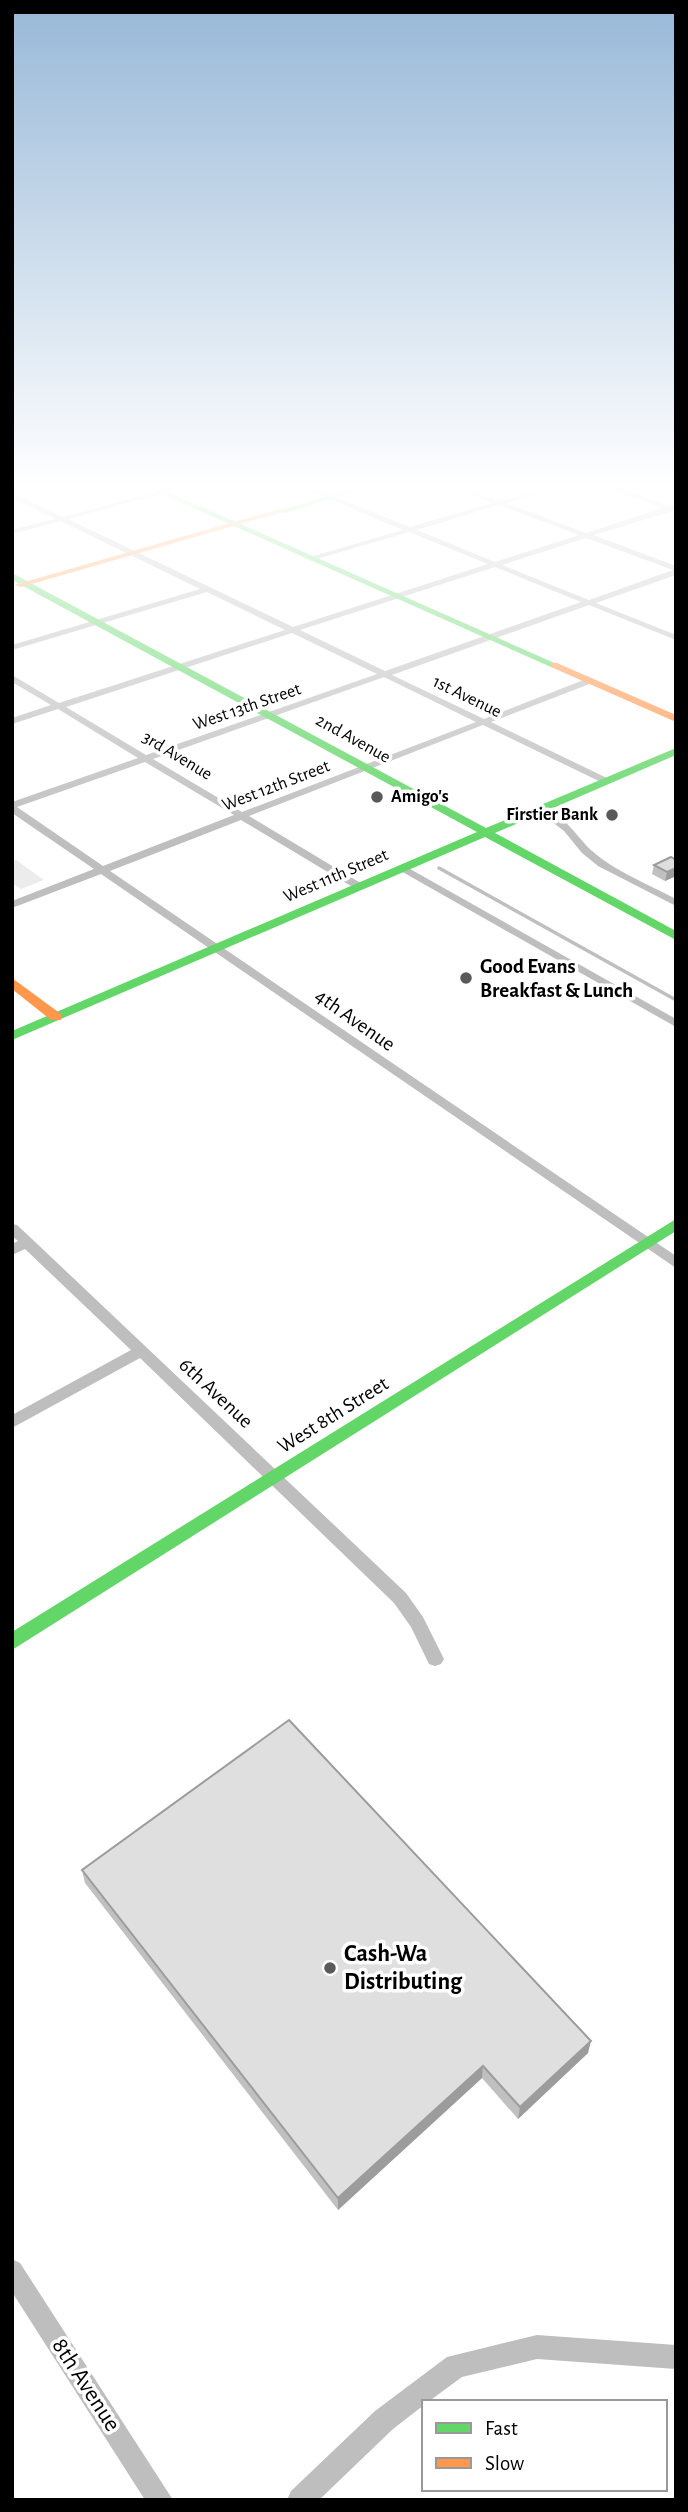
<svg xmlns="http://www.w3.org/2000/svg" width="688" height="2512" font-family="'Alegreya Sans',sans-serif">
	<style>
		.green { fill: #ececec }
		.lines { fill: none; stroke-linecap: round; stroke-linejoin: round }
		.stream { stroke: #bfbfbf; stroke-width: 3.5 }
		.street { fill: #bebebe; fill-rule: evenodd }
		.fast { fill: #63d668; fill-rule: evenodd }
		.slow { fill: #ff974d; fill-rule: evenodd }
		.wall { fill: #c0c0c0 }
		.shaded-wall { fill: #9c9c9c }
		.building { fill: #dfdfdf; stroke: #9c9c9c; stroke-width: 2 }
		.poi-dot { fill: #595959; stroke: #fff; stroke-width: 2.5 }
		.labels { text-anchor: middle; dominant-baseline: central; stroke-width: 7; stroke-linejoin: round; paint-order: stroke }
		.far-street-label { font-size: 18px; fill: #000; stroke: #fff }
		.far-poi-label { font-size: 18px; font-weight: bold; fill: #000; stroke: #fff; text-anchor: start }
		.poi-label { font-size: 21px; font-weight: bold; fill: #000; stroke: #fff; text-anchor: start }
		.street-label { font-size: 21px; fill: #000; stroke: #fff }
		.near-poi-label { font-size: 24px; font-weight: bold; fill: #000; stroke: #fff; text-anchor: start }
		.near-street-label { font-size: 24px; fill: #000; stroke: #fff }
	</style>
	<rect width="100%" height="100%" fill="#fff"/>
	<path class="green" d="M16,860L44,880L21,889L12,883V862Z"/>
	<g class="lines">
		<path class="stream" d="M439,868L676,1000"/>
		<g class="street">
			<path d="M175,487H187L68,519L293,627L488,564L409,532L310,561V557L403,530L301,487H311L410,527L492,503L454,487C470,487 488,501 501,500C520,499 536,487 555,487L506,503L586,533L662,508L607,487H617L669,506L676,504L674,511L593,535L676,566V575L596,603L676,635V640L589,605L392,675L484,719L586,679H592V683L491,722L609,779V783H603L483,725L249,816L364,885V889H356L241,820L110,871L676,1256V1268L101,874L12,908V901L94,869L12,813V802L138,758L58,709L12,724V718L51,705L12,682V675L59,703L285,630L207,592L12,650V645L200,589L61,521L12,534V530L55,519L12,498V493L63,517ZM499,505L579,535L495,562L417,530ZM586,538L673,570L589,600L502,565ZM495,567L581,602L385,671L300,630ZM292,633L377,674L146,755L66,707ZM384,677L476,722L242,812L153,759ZM145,762L234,815L103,866L17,807Z"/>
			<path d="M538,807C557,805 578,838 591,850C614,871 648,884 676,899V906L598,866L582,853L564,831L538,811Z"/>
			<path d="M403,865L676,1019V1027L399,870L398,868Z"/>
			<path d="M12,1224L17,1225L32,1239L406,1593L423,1617L444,1659L441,1664L435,1666L429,1664L411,1627L394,1603L140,1358L12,1428V1415L131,1350L25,1249L12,1255V1244L18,1241L12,1236Z"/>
			<path d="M12,2259L20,2263L173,2500H145L12,2292Z"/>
			<path d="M537,2335L676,2345V2369L537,2359L462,2377L428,2402H424V2405L393,2429L319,2500H287L291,2491L375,2411L447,2357Z"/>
		</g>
		<g class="fast">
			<path d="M146,487H157L559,665L551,667Z"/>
			<path d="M357,487H371L285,513L278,511Z"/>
			<path d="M12,573L486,828L676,748V755L495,833L676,931V940L485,837L12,1040V1031L477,832L12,580Z"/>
			<path d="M676,1219V1231L12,1650V1632Z"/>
		</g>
		<g class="slow">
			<path d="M279,509L286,511L21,587L14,585Z"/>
			<path d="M551,663H557L676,715V722L551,667Z"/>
			<path d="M12,978L61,1014V1020H51L12,989Z"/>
		</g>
	</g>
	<g class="wall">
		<path d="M676,860V876L665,881L652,874L654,865Z"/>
		<path d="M82,1870L588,2053L518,2119L482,2078L338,2210L85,1883Z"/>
	</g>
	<g class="shaded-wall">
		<path d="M676,868V876L665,881L667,872Z"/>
		<path d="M591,2041L588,2053L518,2119L520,2107Z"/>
		<path d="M483,2066L482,2078L338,2210V2198Z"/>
	</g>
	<g class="building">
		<path d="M671,857L676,860V868L667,872L654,865Z"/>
		<path d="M289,1720L591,2041L520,2107L483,2066L338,2198L82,1870Z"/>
	</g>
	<linearGradient id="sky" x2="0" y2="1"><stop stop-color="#97b8d8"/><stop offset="0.58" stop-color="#fff"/><stop offset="1" stop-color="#fff" stop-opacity="0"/></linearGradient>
	<rect width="688" height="839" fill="url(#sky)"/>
	<g class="poi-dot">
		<circle cx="377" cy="797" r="7"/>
		<circle cx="612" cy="815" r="7"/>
		<circle cx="466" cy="978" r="7"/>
		<circle cx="330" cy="1968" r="7"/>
	</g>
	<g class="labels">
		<g class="far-street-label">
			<text transform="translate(467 697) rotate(26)">1st Avenue</text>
			<text transform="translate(247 707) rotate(-19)">West 13th Street</text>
			<text transform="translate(353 739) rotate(29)">2nd Avenue</text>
			<text transform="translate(177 756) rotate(31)">3rd Avenue</text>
			<text transform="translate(276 786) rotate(-21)">West 12th Street</text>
			<text transform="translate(336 876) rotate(-23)">West 11th Street</text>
		</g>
		<g class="far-poi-label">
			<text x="391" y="797">Amigo's</text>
			<text x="598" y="815" text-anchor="end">Firstier Bank</text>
		</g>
		<g class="poi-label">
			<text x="480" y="966">Good Evans<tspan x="480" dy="24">Breakfast &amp; Lunch</tspan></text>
		</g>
		<g class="street-label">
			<text transform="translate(355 1020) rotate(35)">4th Avenue</text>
			<text transform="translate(216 1393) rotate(43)">6th Avenue</text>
			<text transform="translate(333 1415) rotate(-32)">West 8th Street</text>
		</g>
		<g class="near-poi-label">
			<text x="344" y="1954">Cash-Wa<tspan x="344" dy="28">Distributing</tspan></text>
		</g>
		<g class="near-street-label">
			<text transform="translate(86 2385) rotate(57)">8th Avenue</text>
		</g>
	</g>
	<rect width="688" height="2512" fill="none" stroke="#000000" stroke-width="28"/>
	<rect x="422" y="2400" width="245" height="91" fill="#ffffff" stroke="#999999" stroke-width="2"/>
	<rect x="436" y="2423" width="35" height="10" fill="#63d668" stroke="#999999" stroke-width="2"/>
	<text x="485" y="2435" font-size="21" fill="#000000">Fast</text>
	<rect x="436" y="2458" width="35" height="10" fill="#ff974d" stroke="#999999" stroke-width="2"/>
	<text x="485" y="2470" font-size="21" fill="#000000">Slow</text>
</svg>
